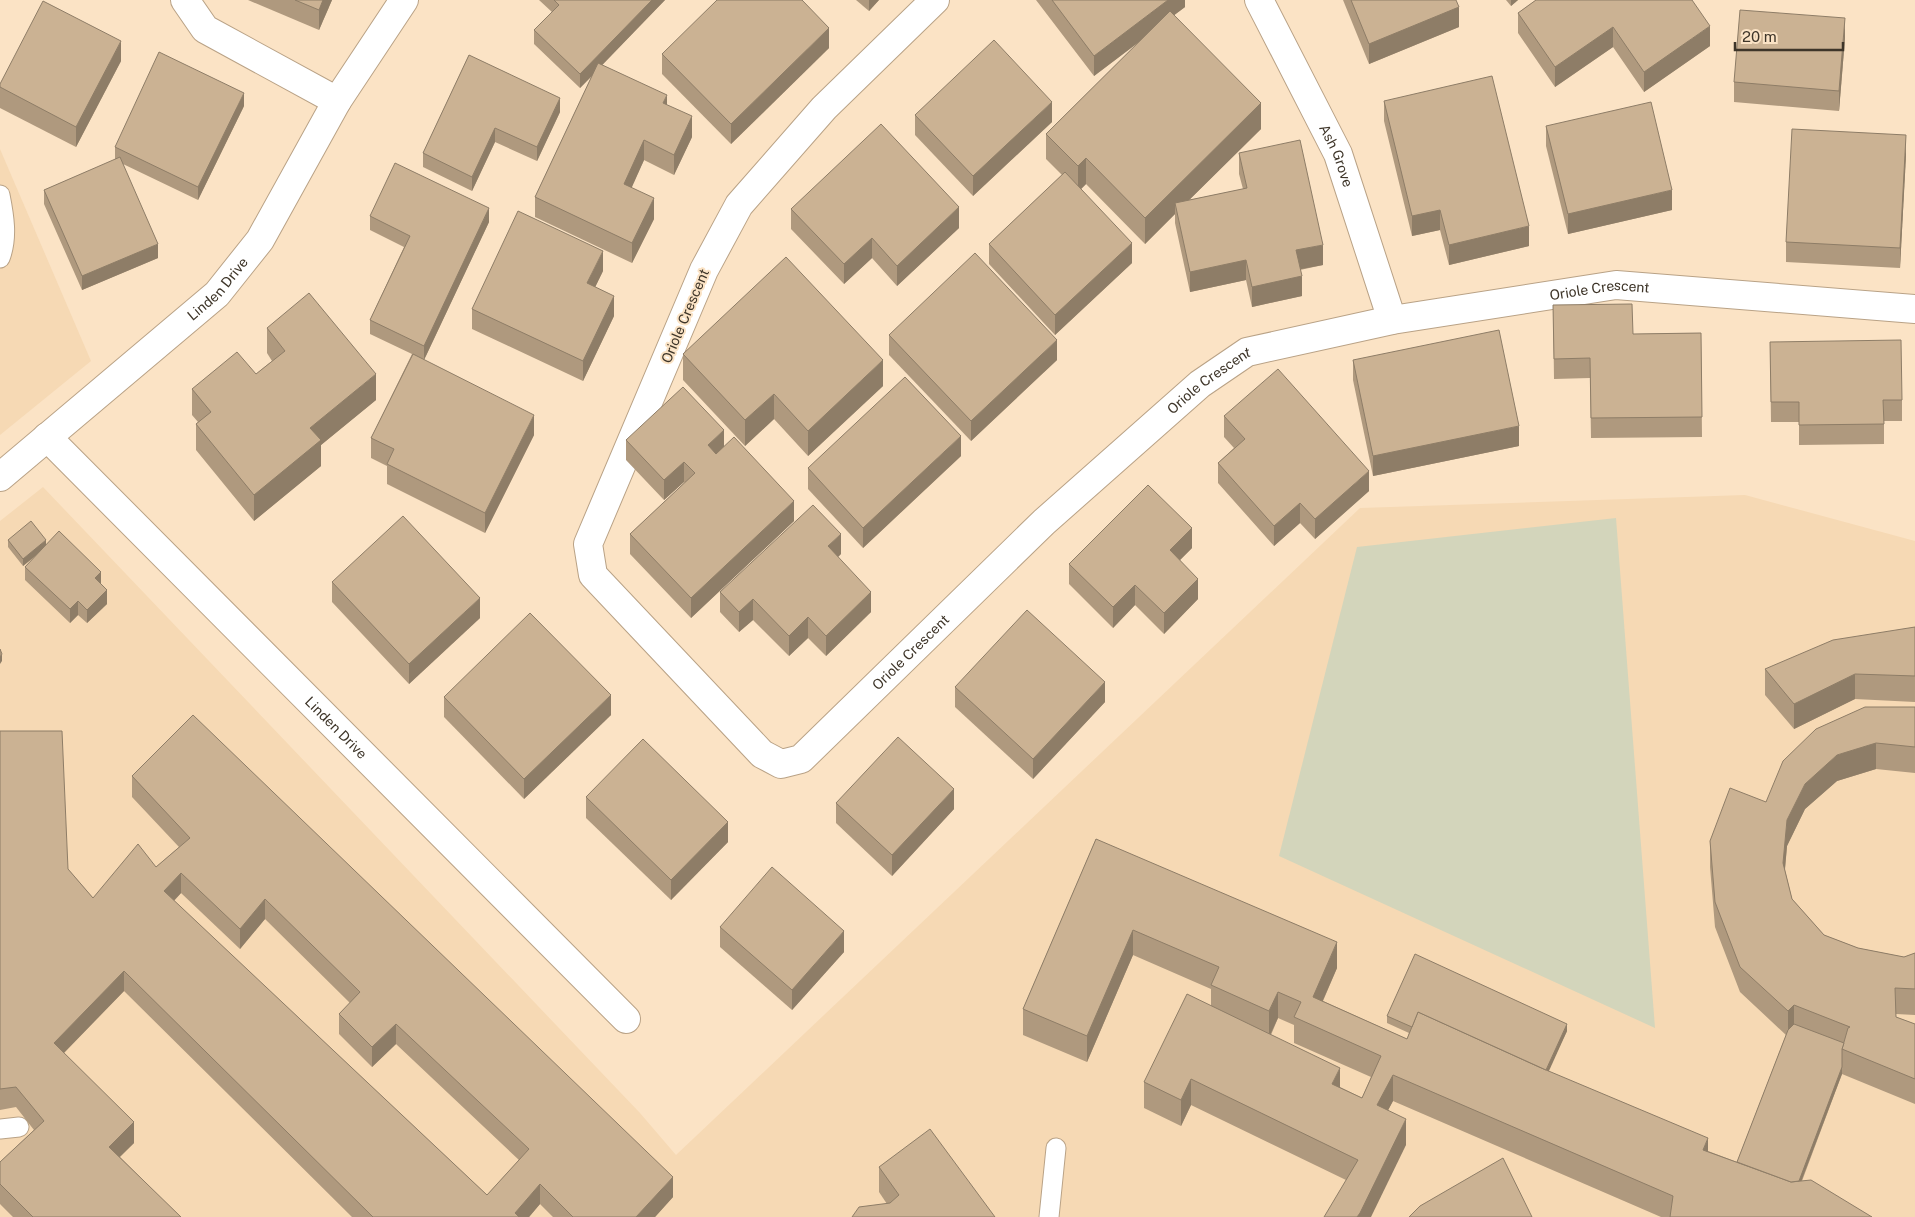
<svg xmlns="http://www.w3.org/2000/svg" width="1915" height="1217" font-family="'Public Sans',sans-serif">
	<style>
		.built { fill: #f6d9b4 }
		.green { fill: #d3d5bb }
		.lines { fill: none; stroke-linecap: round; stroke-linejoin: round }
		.service-casing { stroke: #b9a286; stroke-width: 21 }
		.minor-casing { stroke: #b9a286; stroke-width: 30 }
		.service { stroke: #fff; stroke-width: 19 }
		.minor { stroke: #fff; stroke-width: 28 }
		.wall { fill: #af997e; fill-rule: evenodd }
		.shaded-wall { fill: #8e7d67 }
		.building { fill: #cbb293; stroke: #8e7d67; fill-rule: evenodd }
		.labels { text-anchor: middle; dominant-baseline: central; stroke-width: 4; stroke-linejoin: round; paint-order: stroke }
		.street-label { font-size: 14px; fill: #3e3529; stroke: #fbe3c5 }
	</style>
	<rect width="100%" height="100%" fill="#fbe3c5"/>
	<g class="built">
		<path d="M0,149L91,361L0,435Z"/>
		<path d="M43,487L640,1113L676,1155L1360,508L1745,495L1915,541V1217H0V521Z"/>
	</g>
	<path class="green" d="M1616,518L1655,1028L1279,856L1357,547Z"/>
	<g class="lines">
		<defs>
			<g id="service">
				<path d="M0,195C4,215 8,238 0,258"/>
				<path d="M0,1129L19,1127"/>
				<path d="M1049,1217L1056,1148"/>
			</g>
			<g id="minor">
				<path d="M185,0L205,29L337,101"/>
				<path id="s1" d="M935,0L824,108L739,205L704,270L588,544L593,575L762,754L781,764L801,759L1044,522L1200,384L1247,352L1392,320L1616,285L1915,309"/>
				<path id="s2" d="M1259,0L1338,154L1392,320"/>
				<path id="s3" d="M47,437L626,1019"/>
				<path id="s4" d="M0,477L217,294L260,240L337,101L404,0"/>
			</g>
		</defs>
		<use href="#service" class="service-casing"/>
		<use href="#minor" class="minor-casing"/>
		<use href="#service" class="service"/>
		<use href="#minor" class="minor"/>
	</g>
	<g class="wall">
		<path d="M248,0H332L319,30Z"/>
		<path d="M539,0H665L602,65L667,105L692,137L674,175L644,160L631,188L654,219L632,263L535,217V197L592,76L580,88L534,44V30L552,12Z"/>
		<path d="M856,0H879L869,11Z"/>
		<path d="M1036,0H1185V7L1174,15L1261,129L1189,200L1243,189L1239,174V153L1323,265L1300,270L1302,296L1252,307L1246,280L1190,292L1175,223V214L1145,244L1086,184L1081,189L1132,263L1055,335L989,264V244L1062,175L1046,159V134L1139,42L1094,76Z"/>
		<path d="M1343,0H1456L1459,27L1369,64Z"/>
		<path d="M1506,0H1518L1511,6Z"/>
		<path d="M1536,0L1710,46L1644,92L1613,47L1555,87L1518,33V13Z"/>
		<path d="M1845,38L1839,111L1734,102V82Z"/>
		<path d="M829,48L731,144L662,74V54Z"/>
		<path d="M469,55L560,112L537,161L495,142L472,191L423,167V153Z"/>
		<path d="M121,61L76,147L0,108V84Z"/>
		<path d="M1384,101L1529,246L1449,265L1440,230L1412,236L1384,121Z"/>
		<path d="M244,106L198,200L123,164L158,258L82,290L44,204V190L115,160V147Z"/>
		<path d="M915,115L1052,122L973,196L915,135Z"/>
		<path d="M1546,126L1672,210L1568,234L1546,146Z"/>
		<path d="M1906,155L1900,268L1786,262V242Z"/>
		<path d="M791,209L959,228L897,286L872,258L844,284L791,229Z"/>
		<path d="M370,216L489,222L424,360L534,435L485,533L387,484V466L371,458V438L412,354L370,334V320L404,247L370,230Z"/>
		<path d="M603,271L595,287L614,316L583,381L472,329V309Z"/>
		<path d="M1553,305L1633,334L1701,333L1702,437L1591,438L1590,378L1554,379Z"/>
		<path d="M267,328L376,400L321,445V466L254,521L196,450V424L198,422L192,415V389L256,374L272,361L267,353Z"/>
		<path d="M889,335L1057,360L971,441L889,355Z"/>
		<path d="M1770,342L1902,400V421H1884V444L1799,445V422H1771Z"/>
		<path d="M683,354L883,386L808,456L774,419L745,446L683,380Z"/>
		<path d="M1353,360L1519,446L1373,476L1353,380Z"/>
		<path d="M1224,416L1369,491L1315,539L1300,523L1274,546L1218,483V463L1234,448L1224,437Z"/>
		<path d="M626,440L724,446L794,521L691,618L630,554V534L685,483L684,482L664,500L626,460Z"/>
		<path d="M961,456L863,548L808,489V468Z"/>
		<path d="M8,540L46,545L101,584L107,604L87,623L78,615L70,623L25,580V567L37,555L23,566L8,547Z"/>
		<path d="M1192,548L1180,560L1198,599L1164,634L1135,605L1113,628L1069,584V564Z"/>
		<path d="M841,554L838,557L871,612L826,656L808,638L789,656L753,620L739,632L720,612V592Z"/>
		<path d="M332,582L480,618L409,684L332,602Z"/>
		<path d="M1915,627V702L1855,699L1794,729L1765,695V669Z"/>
		<path d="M955,687L1105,702L1033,779L955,707Z"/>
		<path d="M444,697L611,715L524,799L444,717Z"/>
		<path d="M1915,707V773L1876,769L1837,781L1805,809L1787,846L1785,870L1792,899L1824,935L1858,948L1904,957L1915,953V1015L1896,1014V1017L1915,1024V1104L1842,1074L1802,1181L1872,1217H1661L1393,1101L1388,1110L1406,1145L1346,1180L1191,1105L1181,1126L1144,1108V1082L1211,1006V989L1133,955L1087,1062L1023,1035V1009L1096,839L1337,968L1323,1001L1407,1039L1409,1033L1387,1023V1016L1567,1031L1548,1071L1708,1151L1737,1162L1786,1035L1740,992L1715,927L1710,867V841L1766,802ZM1278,1018L1294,1025V1043L1371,1077L1362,1098L1340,1087L1271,1035Z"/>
		<path d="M0,731L68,869L93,898L156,867L179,847L132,797V776L673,1197L655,1217H553L540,1204L529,1217H352L124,991L64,1053L134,1143L120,1157L180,1217H13L0,1204V1162L34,1130L16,1107L0,1110ZM181,893L240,949L265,919L350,1003L339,1014V1034L372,1067L396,1044L519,1160L487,1195L174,901Z"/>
		<path d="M586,797L728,842L671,900L586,818Z"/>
		<path d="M836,803L954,809L892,876L836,823Z"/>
		<path d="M720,927L844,952L792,1010L720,947Z"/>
		<path d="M879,1167L995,1217L887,1204L879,1192Z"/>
	</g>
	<g class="shaded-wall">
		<path d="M323,0H332L319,30V10Z"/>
		<path d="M652,0H665L580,88V74Z"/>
		<path d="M869,0H879L869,11Z"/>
		<path d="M1168,0H1185V7L1094,76V56Z"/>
		<path d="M1511,0H1518L1511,6Z"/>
		<path d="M1459,7V27L1369,64V44Z"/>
		<path d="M1845,18V38L1839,111V91Z"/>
		<path d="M1710,26V46L1644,92V72Z"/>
		<path d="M1613,27V47L1555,87V67Z"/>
		<path d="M829,28V48L731,144V124Z"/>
		<path d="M121,41V61L76,147V127Z"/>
		<path d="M244,93V106L198,200V187Z"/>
		<path d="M667,95V116L663,103Z"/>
		<path d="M560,98V112L537,161V147Z"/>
		<path d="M1052,102V122L973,196V176Z"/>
		<path d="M1261,103V129L1177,212L1175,203V214L1145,244V218Z"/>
		<path d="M692,116V137L674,175V155Z"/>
		<path d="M495,128V142L472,191V177Z"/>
		<path d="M1906,135V155L1900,268V248Z"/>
		<path d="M644,140V160L624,205V184Z"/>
		<path d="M1086,158V184L1078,192V166Z"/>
		<path d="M1672,190V210L1568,234V214Z"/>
		<path d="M654,198V219L632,263V243Z"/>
		<path d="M959,207V228L897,286V266Z"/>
		<path d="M489,208V222L424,360V346Z"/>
		<path d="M1440,210V230L1412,236V216Z"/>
		<path d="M1529,226V246L1449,265V245Z"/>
		<path d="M872,238V258L844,284V264Z"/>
		<path d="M1132,243V263L1055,335V315Z"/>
		<path d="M158,244V258L82,290V276Z"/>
		<path d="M1323,245V265L1296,270V250Z"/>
		<path d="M603,251V271L587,304V283Z"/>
		<path d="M1246,260V280L1190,292V272Z"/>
		<path d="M1302,276V296L1252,307V287Z"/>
		<path d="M614,296V316L583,381V361Z"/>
		<path d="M1057,340V360L971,441V421Z"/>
		<path d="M883,360V386L808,456V431Z"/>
		<path d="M376,374V400L321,445V466L254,521V495L310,428Z"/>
		<path d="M774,394V419L745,446V420Z"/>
		<path d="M534,415V435L485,533V513Z"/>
		<path d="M1519,426V446L1373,476V456Z"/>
		<path d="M724,430V450L708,465V445Z"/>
		<path d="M961,436V456L863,548V528Z"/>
		<path d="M684,462V482L664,500V480Z"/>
		<path d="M1369,471V491L1315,539V519Z"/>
		<path d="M794,501V521L691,618V598Z"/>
		<path d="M1300,503V523L1274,546V526Z"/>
		<path d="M1192,528V548L1170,570V550Z"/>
		<path d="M841,534V554L828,566V546Z"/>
		<path d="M46,540V547L23,566V559Z"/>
		<path d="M101,572V586L95,578Z"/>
		<path d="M1198,579V599L1164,634V613Z"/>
		<path d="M1135,585V605L1113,628V607Z"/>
		<path d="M107,590V604L87,623V610Z"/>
		<path d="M871,592V612L826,656V636Z"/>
		<path d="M480,598V618L409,684V664Z"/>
		<path d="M753,599V620L739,632V612Z"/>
		<path d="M78,601V615L70,623V609Z"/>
		<path d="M808,617V638L789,656V636Z"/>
		<path d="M2,654V661L0,664V657Z"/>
		<path d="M1855,674V699L1794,729V704Z"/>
		<path d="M1105,682V702L1033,779V759Z"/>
		<path d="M611,695V715L524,799V779Z"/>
		<path d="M1876,743V769L1837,781L1805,809L1787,846L1783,889V863L1787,820L1805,784L1837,755Z"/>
		<path d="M954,789V809L892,876V855Z"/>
		<path d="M728,822V842L671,900V880Z"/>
		<path d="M181,873V893L164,911V891Z"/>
		<path d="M265,899V919L240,949V929Z"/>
		<path d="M1133,930V955L1087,1062V1036Z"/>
		<path d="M844,931V952L792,1010V990Z"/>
		<path d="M1337,942V968L1313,1023V997Z"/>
		<path d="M124,971V991L54,1063V1043Z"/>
		<path d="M1278,992V1018L1269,1037V1011Z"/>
		<path d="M1794,1005V1031L1788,1037V1011Z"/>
		<path d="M396,1024V1044L372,1067V1047Z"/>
		<path d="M1567,1024V1031L1539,1093V1086Z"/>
		<path d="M1842,1067V1074L1791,1208V1201Z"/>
		<path d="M1340,1068V1094L1332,1084Z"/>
		<path d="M1393,1075V1101L1377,1131V1105Z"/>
		<path d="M1191,1079V1105L1181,1126V1100Z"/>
		<path d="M1406,1119V1145L1371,1217H1357Z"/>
		<path d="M134,1122V1143L109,1167V1147Z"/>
		<path d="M1708,1138V1163L1703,1150Z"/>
		<path d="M673,1177V1197L655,1217H636Z"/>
		<path d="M540,1184V1204L529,1217H515V1213Z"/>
	</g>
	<g class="building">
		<path d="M295,0H323L319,10Z"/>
		<path d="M554,0H652L580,74L534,30L559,5Z"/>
		<path d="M717,0H802L829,28L731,124L662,54Z"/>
		<path d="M1052,0H1168L1094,56Z"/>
		<path d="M1351,0H1456L1459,7L1369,44Z"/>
		<path d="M1536,0H1692L1710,26L1644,72L1613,27L1555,67L1518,13Z"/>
		<path d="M43,1L121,41L76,127L0,87V84Z"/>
		<path d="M1740,10L1845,18L1839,91L1734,82Z"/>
		<path d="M1170,11L1261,103L1145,218L1086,158L1078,166L1046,134Z"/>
		<path d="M994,40L1052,102L973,176L915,115Z"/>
		<path d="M159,52L244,93L198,187L115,147Z"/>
		<path d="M469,55L560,98L537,147L495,128L472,177L423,153Z"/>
		<path d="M598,63L667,95L663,103L692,116L674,155L644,140L624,184L654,198L632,243L535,197Z"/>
		<path d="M1492,76L1529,226L1449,245L1440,210L1412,216L1384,101Z"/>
		<path d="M1651,102L1672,190L1568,214L1546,126Z"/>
		<path d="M881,124L959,207L897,266L872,238L844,264L791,209Z"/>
		<path d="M1792,129L1906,135L1900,248L1786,242Z"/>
		<path d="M1300,140L1323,245L1296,250L1302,276L1252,287L1246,260L1190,272L1175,203L1247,188L1239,153Z"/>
		<path d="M120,157L158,244L82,276L44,190Z"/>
		<path d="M395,163L489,208L424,346L370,320L410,236L370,216Z"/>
		<path d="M1065,172L1132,243L1055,315L989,244Z"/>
		<path d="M518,211L603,251L587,283L614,296L583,361L472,309Z"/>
		<path d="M975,253L1057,340L971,421L889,335Z"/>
		<path d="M786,257L883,360L808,431L774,394L745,420L683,354Z"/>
		<path d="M309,293L376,374L310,428L321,440L254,495L196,424L211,412L192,389L237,352L256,374L285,351L267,328Z"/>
		<path d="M1632,304L1633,334L1701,333L1702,417L1591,418L1590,358L1554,359L1553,305Z"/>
		<path d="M1499,330L1519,426L1373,456L1353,360Z"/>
		<path d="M1901,340L1902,400H1883L1884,424L1799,425V402H1771L1770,342Z"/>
		<path d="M413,354L534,415L485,513L387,464L394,449L371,438Z"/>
		<path d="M1278,369L1369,471L1315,519L1300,503L1274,526L1218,463L1245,439L1224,416Z"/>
		<path d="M905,377L961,436L863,528L808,468Z"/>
		<path d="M683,387L724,430L708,445L716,454L734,437L794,501L691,598L630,534L695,473L684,462L664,480L626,440Z"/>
		<path d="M1148,485L1192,528L1170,550L1198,579L1164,613L1135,585L1113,607L1069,564Z"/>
		<path d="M813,505L841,534L828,546L871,592L826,636L808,617L789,636L753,599L739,612L720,592Z"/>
		<path d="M403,516L480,598L409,664L332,582Z"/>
		<path d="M31,521L46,540L23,559L8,540Z"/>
		<path d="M59,531L101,572L95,578L107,590L87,610L78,601L70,609L25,567Z"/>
		<path d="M1027,610L1105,682L1033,759L955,687Z"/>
		<path d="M530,613L611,695L524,779L444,697Z"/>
		<path d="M1915,627V676L1855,674L1794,704L1765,669L1833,640Z"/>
		<path d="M0,649L2,654L0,657Z"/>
		<path d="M1865,707H1915V747L1876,743L1837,755L1805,784L1787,820L1783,863L1792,899L1824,935L1858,948L1904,957L1915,953V989L1895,988L1896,1017L1915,1024V1079L1842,1049L1848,1028L1850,1027L1794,1005L1788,1011L1740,967L1715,902L1710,841L1730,788L1766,802L1783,761L1816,729Z"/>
		<path d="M193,715L673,1177L636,1217H573L540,1184L515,1213L519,1217H373L124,971L54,1043L134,1122L109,1147L181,1217H33L0,1184V1162L44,1121L16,1087L0,1089V731H62L68,869L93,898L138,844L156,867L190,838L132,776ZM181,873L240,929L265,899L360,992L339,1014L372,1047L396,1024L529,1149L487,1195L164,891Z"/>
		<path d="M898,737L954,789L892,855L836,803Z"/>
		<path d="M643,739L728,822L671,880L586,797Z"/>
		<path d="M1096,839L1337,942L1313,997L1407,1039L1418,1012L1539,1067L1708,1138L1703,1150L1791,1182L1811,1180L1872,1217H1670L1673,1196L1393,1075L1377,1105L1406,1119L1360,1213L1357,1217H1324L1358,1160L1191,1079L1181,1100L1144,1082L1187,994L1340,1068L1332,1084L1362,1098L1381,1056L1294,1017L1301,1002L1278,992L1269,1011L1211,985L1219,967L1133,930L1087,1036L1023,1009Z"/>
		<path d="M772,867L844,931L792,990L720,927Z"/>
		<path d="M1415,954L1567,1024L1546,1070L1418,1012L1412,1027L1387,1016Z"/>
		<path d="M1794,1024L1844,1043L1842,1049V1067L1799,1181L1791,1182L1737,1162L1788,1030Z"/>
		<path d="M930,1129L995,1217H852L859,1207L890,1203L899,1195L879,1167Z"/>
		<path d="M1503,1158L1532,1217H1409L1420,1206Z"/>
	</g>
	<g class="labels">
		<g class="street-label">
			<text stroke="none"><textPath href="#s2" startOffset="174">Ash Grove</textPath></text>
			<text stroke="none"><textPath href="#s4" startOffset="288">Linden Drive</textPath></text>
			<text stroke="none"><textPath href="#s1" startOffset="1938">Oriole Crescent</textPath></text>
			<text transform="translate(685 316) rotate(-67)">Oriole Crescent</text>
			<text stroke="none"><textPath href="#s1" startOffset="1532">Oriole Crescent</textPath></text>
			<text stroke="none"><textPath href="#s1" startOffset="1128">Oriole Crescent</textPath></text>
			<text stroke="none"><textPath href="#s3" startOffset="410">Linden Drive</textPath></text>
		</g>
	</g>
	<path d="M1735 42v8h108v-8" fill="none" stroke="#3e3529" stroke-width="2.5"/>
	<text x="1742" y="42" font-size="15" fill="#3e3529" stroke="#fbe3c5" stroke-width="4" paint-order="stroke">20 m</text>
</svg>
